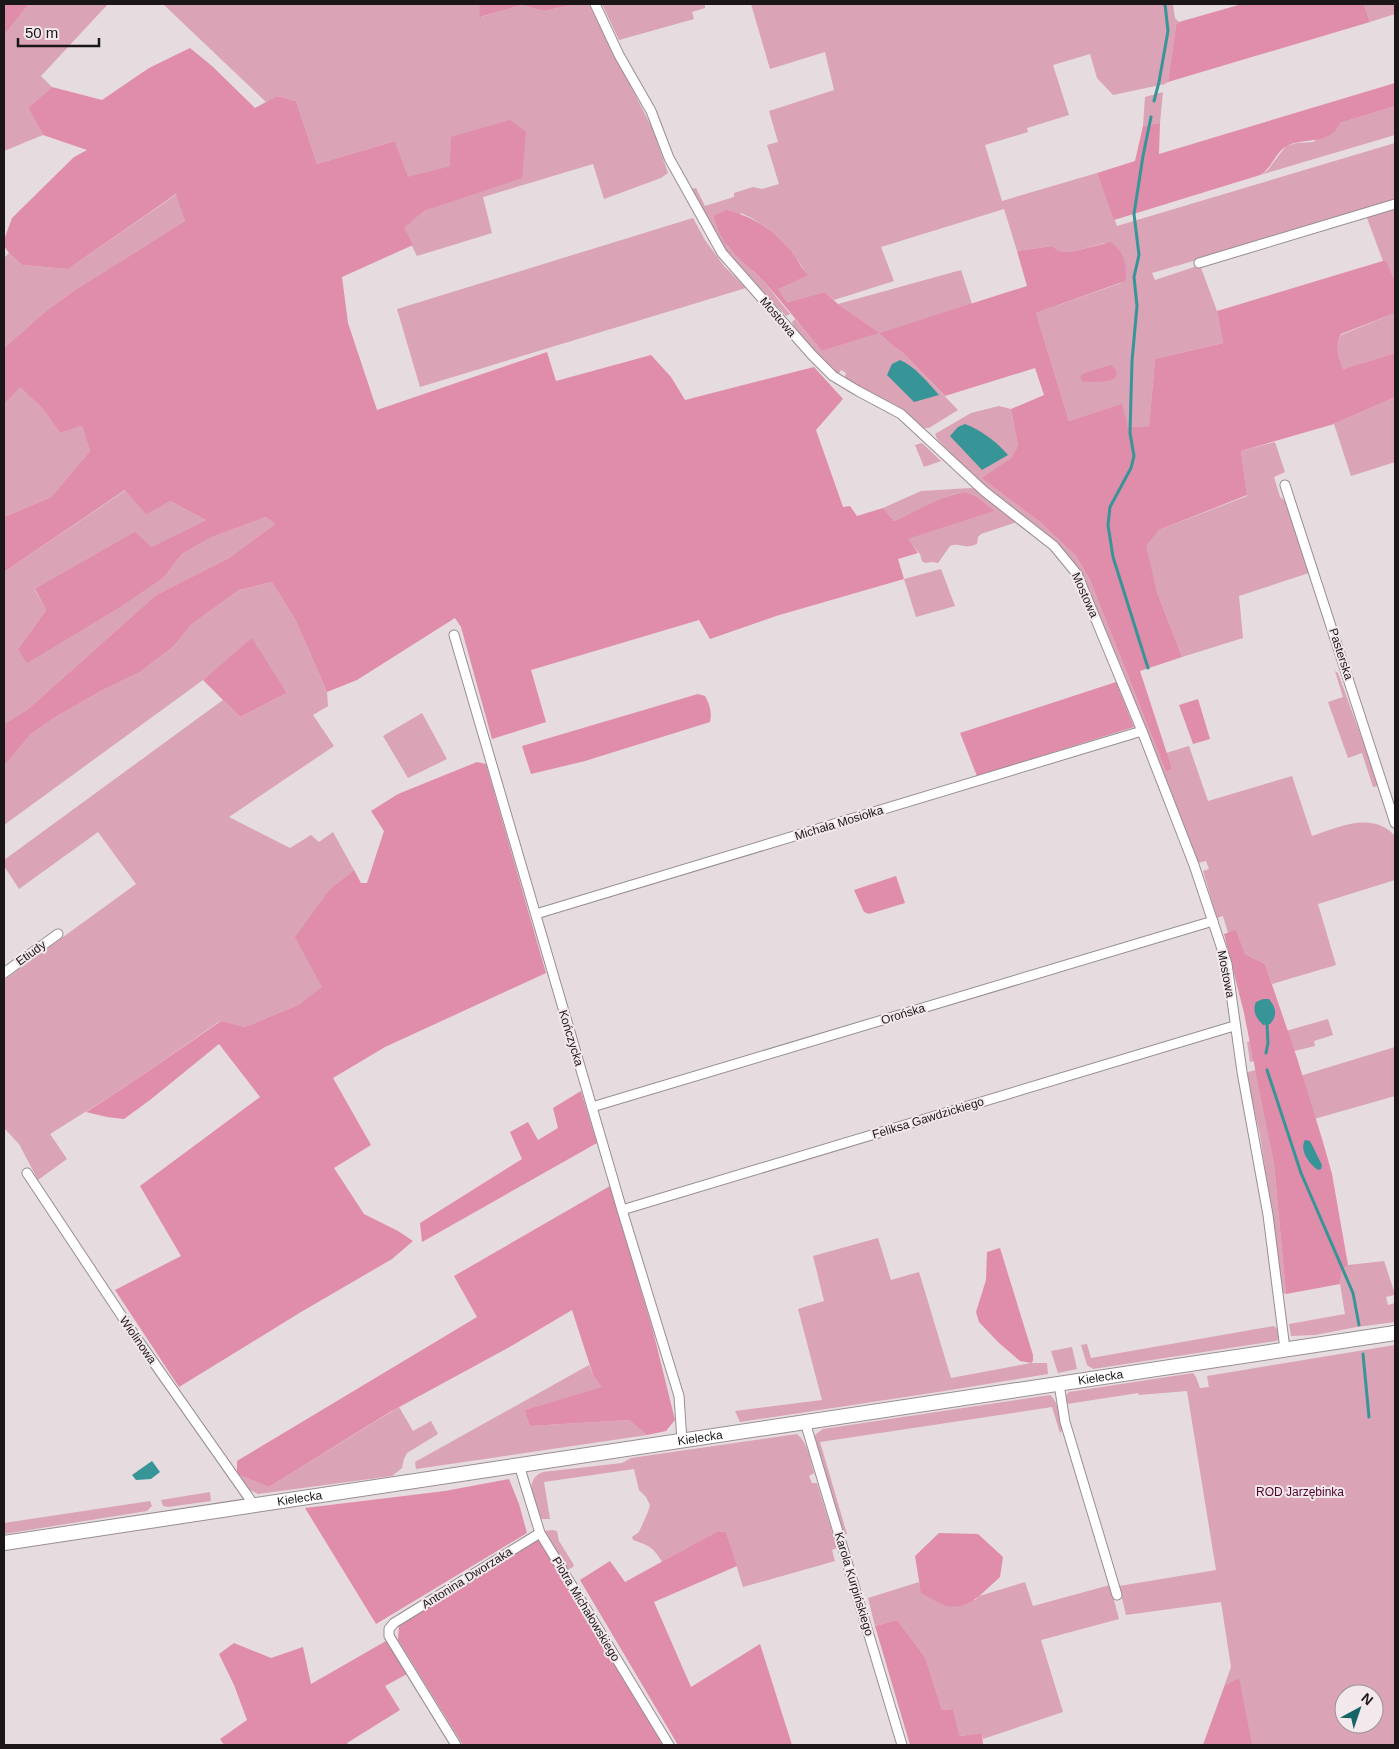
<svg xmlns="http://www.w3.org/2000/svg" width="1399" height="1749" font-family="Arial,sans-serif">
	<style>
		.green { fill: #daa3b6; fill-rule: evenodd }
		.forest { fill: #e08cab }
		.water { fill: #389597 }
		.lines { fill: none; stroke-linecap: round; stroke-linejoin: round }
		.stream { stroke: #389597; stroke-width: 3 }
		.street-casing { stroke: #988e91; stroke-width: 11 }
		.secondary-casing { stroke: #988e91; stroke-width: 16 }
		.street { stroke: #fff; stroke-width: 9 }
		.secondary { stroke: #fff; stroke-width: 14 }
		.labels { text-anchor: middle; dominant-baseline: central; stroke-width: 4; stroke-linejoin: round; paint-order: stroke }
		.street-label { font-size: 12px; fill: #1b1718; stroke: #f3e8eb }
		.park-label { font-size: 12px; fill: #50052c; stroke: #f3e8eb }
	</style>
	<rect width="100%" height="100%" fill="#e6dbde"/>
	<g class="green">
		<path d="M29,4H108L41,76L52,87L28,108L43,135L4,151V35Z"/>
		<path d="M163,4H479L481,17L522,5L544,11L576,4H589L652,128L668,173L661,178L604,199L593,164L483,197L492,233L417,256L403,228L424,211L463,197L450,166L408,178L395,141L317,164L296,101L277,96L266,102Z"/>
		<path d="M602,4H707L705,5V8L692,12L694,19L619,40Z"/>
		<path d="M751,4H1173L1175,18L1179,22L1176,25L1168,82L1165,84L1113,95L1097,78L1090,54L1053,65L1069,115L1027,128L1028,132L985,145L1002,201L1097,173L1117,226L1395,143V202L1152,273L1155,280L1200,265L1217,311L1223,343L1155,359L1149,427H1128L1121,405L1069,421L1036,313L1121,283L1105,243L1070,252L1059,251L1052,246L1017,251L1004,209L881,247L894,281L834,300L825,292L787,304L777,289L804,270C788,244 770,226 741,213L727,246L764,282L790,314L786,316L725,252L691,189L696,188L705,206L734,197V193L753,187L762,189L779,184L767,145L778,142L769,111L834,90L825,52L770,69Z"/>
		<path d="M1364,4H1395V14L1370,22Z"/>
		<path d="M1163,92L1160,123L1143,126L1145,97Z"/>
		<path d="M1395,106V135L1260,175L1267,171L1286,146L1297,143L1313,142L1340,123Z"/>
		<path d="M177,194L185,221L75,290L46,311L4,348V258L9,253L22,265L68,269Z"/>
		<path d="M1395,208V281L1386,260L1383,261L1367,218L1369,216Z"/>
		<path d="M693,218L705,240L724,266L746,288L420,387L397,309Z"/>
		<path d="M961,270L972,304L879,333L894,347L902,352L958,410L929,428H923L896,405L844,380L846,373L841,370L838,375L808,344L793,325L792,322L795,319L822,351L878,333L838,304Z"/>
		<path d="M1395,313V353L1343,369C1338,356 1335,347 1341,335Z"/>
		<path d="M19,386L43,409L60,433L82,424L90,451L51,497L4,517V404Z"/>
		<path d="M1395,397V462L1351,476L1334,424Z"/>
		<path d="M999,406L1011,409L1018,446L1011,458L983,478L1040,522L1076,556L1090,580L1166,772L1172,769L1166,753L1189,746L1208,801L1292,776L1312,836C1340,827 1372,811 1395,836V880L1318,904L1336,965L1272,984L1265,964L1245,954L1236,931L1228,933L1223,916L1217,918L1203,871L1209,869L1206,861L1198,863L1177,815L1126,678L1082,574C1053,533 1019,516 983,485C967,470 952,454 937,439L935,434L971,413Z"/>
		<path d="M1275,442L1285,472L1274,477L1280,497L1288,503L1312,572L1239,596L1243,638L1182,657L1157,592L1145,546L1159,530L1247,496L1241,451Z"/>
		<path d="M922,443L941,461L924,467L915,445Z"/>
		<path d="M971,488L975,489L1017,522L981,534L978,537L977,544C963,550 961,542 950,546L938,563L932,562L925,563L922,561L920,554L907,539L993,511L967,493L954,494L894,521L883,508L921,491Z"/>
		<path d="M126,490L170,501L206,520L151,547L35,590L46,610L18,649L164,577L182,554L212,537L266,517L275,524L229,558L156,595L27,710L4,724V572Z"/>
		<path d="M941,569L955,606L916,617L904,579Z"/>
		<path d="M272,582L296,621L327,692L328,706L313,715L334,746L229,817L290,848L311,835L319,842L333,832L354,870L331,888L323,987L300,1004L245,1027L220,1021L128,1085L50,1134L67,1159L38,1180L19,1144L4,1128V980L136,884L98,832L19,889L4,866V860L223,700L240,717L287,693L252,639L203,680L4,825V766L31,734L54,718L101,691L140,672L174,646L192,624L239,590Z"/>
		<path d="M1335,671L1338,673L1379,786L1373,787L1362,753L1348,758L1328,702L1343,697Z"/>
		<path d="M422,713L447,759L408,778L383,736Z"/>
		<path d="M1328,1019L1333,1035L1314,1041L1315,1046L1250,1062L1247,1042Z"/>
		<path d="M1395,1047V1096L1268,1132L1274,1164L1286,1294L1283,1293L1260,1135L1246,1074L1248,1072L1284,1063L1290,1079Z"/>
		<path d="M878,1238L891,1280L919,1272L951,1378L1031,1363H1047L1048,1374L938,1392L740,1422L735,1411L822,1400L798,1309L824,1301L813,1256Z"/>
		<path d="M1384,1261L1395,1294V1302L1394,1295L1386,1297L1388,1305L1395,1303V1322L1357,1327L1315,1335L1291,1336L1289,1324L1345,1314L1340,1284L1342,1270L1348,1265Z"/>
		<path d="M1274,1326L1278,1330V1340L1276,1341L1093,1369L1087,1365L1081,1345L1087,1344L1091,1358Z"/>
		<path d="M1395,1345V1745H1203L1231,1667L1221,1602L1126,1615L1119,1586L1216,1570L1187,1391L1139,1395L1138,1393L1067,1404L1066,1395L1069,1392L1193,1373L1196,1377L1200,1388L1209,1387L1207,1376ZM1344,1694H1374V1724H1344Z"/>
		<path d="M1072,1347L1077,1369L1058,1373L1051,1351Z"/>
		<path d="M589,1365L593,1375L603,1387L524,1410L530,1426L629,1420L647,1435L416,1469L415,1462Z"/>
		<path d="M1050,1395C1059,1402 1060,1418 1063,1429L1060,1433L1052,1407L820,1442L847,1534L843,1535L813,1440L816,1434L823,1429Z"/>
		<path d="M399,1407L413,1431L431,1421L438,1434L407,1453L404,1459L402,1468L392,1476L258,1494L248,1489L237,1474L269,1487Z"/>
		<path d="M797,1434C808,1443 810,1459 814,1473L809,1476L812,1483H817L837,1548L832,1550L835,1561L743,1587L726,1532L718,1531L662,1562C653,1547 650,1546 633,1540L632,1537L639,1532L648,1512L650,1505L646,1497L639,1490L634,1469L544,1482L550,1519H540C535,1503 522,1480 543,1472L622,1463L631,1458Z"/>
		<path d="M210,1492L211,1501L168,1507L163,1506L161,1500Z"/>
		<path d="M150,1501L152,1506L147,1511L4,1534V1523Z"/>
		<path d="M552,1530L557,1531L559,1541L574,1565L573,1567L567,1570L544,1533V1531Z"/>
		<path d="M919,1582L922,1593L975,1600L979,1596L1025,1582L1033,1606L1110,1585L1119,1619L1041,1640L1063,1712L983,1739L982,1733L960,1736L953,1709L942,1710L925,1657L897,1620L875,1626L868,1598Z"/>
	</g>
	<g class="forest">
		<path d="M4,4H29L4,35Z"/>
		<path d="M479,4H576L544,11L522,5L480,17Z"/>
		<path d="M1242,4H1364L1370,22L1168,82L1176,25L1179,22Z"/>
		<path d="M190,48L212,66L255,108L277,96L296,101L317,164L395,141L408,177L450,166L451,137L510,120L526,132L522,178L424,211L404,228L413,245L342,277L348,323L377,410L547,352L556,381L651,355L671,377L685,400L814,367L843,399L816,430L843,507L850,506L857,516L883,508L894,521C909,515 953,490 967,493C978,496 986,505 994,511L908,539L918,553L898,559L904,579L776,616L710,639L699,620L531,670L546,722L492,739L461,627L455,618L357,680L327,692L296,621L272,582L239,590L192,624L174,646L140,672L101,691L54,718L31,734L4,766V724L27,710L156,595L229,558L275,524L266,517L212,537L182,554L164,577L120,607L27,663L18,649L46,610L35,589L135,532L151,547L206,520L170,501L146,514L125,490L4,572V517L51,497L90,451L82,425L60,433L43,409L20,387L4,404V348L46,311L75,290L185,221L176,194L68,269L22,265L9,253L4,246V240L12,218L74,157L87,150L43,135L28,108L52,87L102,100L149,68Z"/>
		<path d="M1395,83V106L1340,123C1330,146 1303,137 1287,146C1276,151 1273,167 1260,175L1114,220L1097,173L1135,161L1143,126L1160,123L1159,154Z"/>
		<path d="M726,210C755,217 776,231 794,255C799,262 802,269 808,275L778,289L787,303L825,292L838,304L879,333L1027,286L1017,251L1052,246L1059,251L1070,252L1111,242C1123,250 1128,267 1125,281L1036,313L1069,421L1122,404L1128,427H1149L1155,359L1223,343L1217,311L1386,260L1395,281V313L1341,334C1335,347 1338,356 1343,369L1395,353V397L1334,424L1241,451L1247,495L1159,530L1146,546L1157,592L1182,657L1140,671L1172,769L1166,772L1090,580L1076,556L1040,522L982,478L1011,458L1018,446L1011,409L1044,395L1035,368L945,396L902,352L894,347L879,333L822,351C803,329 785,305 765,283C743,259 721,250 714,216Z"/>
		<path d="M1111,365L1116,370C1116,373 1117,375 1115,378C1111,382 1088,383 1082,381L1080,376L1085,373Z"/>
		<path d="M252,638L287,693L240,717L203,680Z"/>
		<path d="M1116,682L1134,727L977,776L960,733Z"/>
		<path d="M698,694L705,696C710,705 712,712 710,722L585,761L531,774L522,746Z"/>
		<path d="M1198,699L1210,739L1193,744L1179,705Z"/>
		<path d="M477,762L486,764L546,973L385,1047L333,1078L371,1145L334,1168L364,1214L398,1231L413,1241L392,1259L301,1312L179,1387L115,1290L181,1256L140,1186L260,1097L219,1044L150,1100L124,1119L107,1117L86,1112L128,1085L221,1021L245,1027L300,1004L322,987L295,937L331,888L354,870L361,883H367L384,831L371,811L398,794Z"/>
		<path d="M896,876L905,903L869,914L864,912L854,890Z"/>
		<path d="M1236,930L1245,954L1265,964L1297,1058L1323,1142L1332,1174L1348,1265L1342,1270L1340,1284L1286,1294L1274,1164L1244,1013L1224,934Z"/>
		<path d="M581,1091L597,1143L422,1242L420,1223L522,1159L510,1132L528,1122L538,1140L558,1128L553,1108Z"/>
		<path d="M610,1186L653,1331L675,1420L666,1431L647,1435L629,1420L530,1426L524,1410L602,1387L593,1375L572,1310L513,1345L390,1412L269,1487L237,1474V1461L477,1317L454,1276Z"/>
		<path d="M1000,1248L1033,1355V1361L1031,1363L1020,1361L999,1343L979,1322L976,1312L986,1280L987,1252Z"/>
		<path d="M509,1479L519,1504L527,1533L376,1624L305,1508L445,1491Z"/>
		<path d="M718,1531L726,1532L737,1566L654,1602L691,1687L760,1644L792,1745H678L580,1580L610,1561L625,1582Z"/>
		<path d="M939,1533L978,1534L1003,1557L1000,1577C985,1590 969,1611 947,1606C938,1603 929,1597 921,1593L915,1556Z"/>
		<path d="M539,1537L663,1745H463L398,1640L399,1625Z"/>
		<path d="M897,1620L925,1657L942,1710L953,1709L960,1736L982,1733L983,1745H910L875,1626Z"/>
		<path d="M386,1641L407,1674L385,1686L400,1710L347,1743L348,1745H224L220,1739L247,1720L234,1685L219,1654L234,1643L271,1658L303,1647L311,1684Z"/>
		<path d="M1239,1678L1252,1745H1203L1225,1686Z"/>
	</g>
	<g class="water">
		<path d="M900,360C916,367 928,383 939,395L914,402L887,375L892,364Z"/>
		<path d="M965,424C981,430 997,442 1008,455L982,470L950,436L958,427Z"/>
		<path d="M1263,999H1269C1276,1008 1278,1015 1270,1024L1263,1025C1256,1018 1252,1011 1256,1002Z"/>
		<path d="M1305,1140L1310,1141L1322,1165L1321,1169L1318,1170C1309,1164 1299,1150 1305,1140Z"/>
		<path d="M152,1461L160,1472L151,1479L136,1480L132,1475Z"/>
	</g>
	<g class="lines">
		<g class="stream">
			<path d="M1154,101L1159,82L1168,31L1165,4"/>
			<path d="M1148,668L1113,557L1108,525L1110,507L1131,468L1134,456L1130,433L1132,361L1137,306L1134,277L1139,255L1134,214L1143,156L1151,117"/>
			<path d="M1266,1053L1268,1043L1267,1024"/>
			<path d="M1267,1070L1301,1173L1353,1293L1359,1325"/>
			<path d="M1363,1354L1369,1417"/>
		</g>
		<defs>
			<g id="street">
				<path d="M595,4L619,55L651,111L669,158L722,253L812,355L833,376L858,391L901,414L984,491L1054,546L1077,574L1142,731L1194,865L1227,964L1242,1072L1268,1215L1285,1349"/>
				<path d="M1199,263L1395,204"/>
				<path d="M1285,485L1395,823"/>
				<path d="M454,635L622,1210L679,1396L682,1441"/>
				<path d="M536,914L1142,731"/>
				<path d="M4,973L58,934"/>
				<path d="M592,1107L1213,921"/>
				<path d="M27,1173L133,1333L254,1505"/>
				<path d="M622,1210L1234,1026"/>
				<path d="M1059,1384L1065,1422L1117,1595"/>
				<path d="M805,1422L902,1745"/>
				<path d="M519,1465L540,1533L669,1745"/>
				<path d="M456,1745L389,1636V1629L394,1623L540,1533"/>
			</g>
			<g id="secondary">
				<path id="s1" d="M4,1543L1395,1333"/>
			</g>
		</defs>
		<use href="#street" class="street-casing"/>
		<use href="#secondary" class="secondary-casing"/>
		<use href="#street" class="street"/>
		<use href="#secondary" class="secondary"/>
	</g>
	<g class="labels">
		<g class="street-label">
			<text transform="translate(778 317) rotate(49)">Mostowa</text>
			<text transform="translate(1085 595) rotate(66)">Mostowa</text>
			<text transform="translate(1341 654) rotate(72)">Pasterska</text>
			<text transform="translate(839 823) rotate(-17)">Michała Mosiołka</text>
			<text transform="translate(31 953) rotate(-36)">Etiudy</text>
			<text transform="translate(1226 974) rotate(79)">Mostowa</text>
			<text transform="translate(903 1014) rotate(-17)">Orońska</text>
			<text transform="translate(571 1038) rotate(73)">Kończycka</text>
			<text transform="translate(928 1118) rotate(-17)">Feliksa Gawdzickiego</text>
			<text transform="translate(138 1340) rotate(55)">Wiolinowa</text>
			<text stroke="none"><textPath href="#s1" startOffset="1109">Kielecka</textPath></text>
			<text stroke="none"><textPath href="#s1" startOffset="704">Kielecka</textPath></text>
			<text stroke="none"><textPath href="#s1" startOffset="299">Kielecka</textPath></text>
			<text transform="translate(467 1578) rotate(-32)">Antonina Dworzaka</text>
			<text transform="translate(854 1584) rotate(73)">Karola Kurpińskiego</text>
			<text transform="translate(586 1609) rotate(59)">Piotra Michałowskiego</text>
		</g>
		<g class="park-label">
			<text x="1300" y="1492">ROD Jarzębinka</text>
		</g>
	</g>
	<rect width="1399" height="1749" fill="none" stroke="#1b1718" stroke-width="10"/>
	<g transform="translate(1359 1709) rotate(40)"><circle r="24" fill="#f3e8eb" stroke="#9d9497"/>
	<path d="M0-4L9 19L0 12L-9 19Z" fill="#166566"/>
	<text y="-8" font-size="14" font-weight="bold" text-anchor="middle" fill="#1b1718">N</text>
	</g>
	<path d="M18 38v8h81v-8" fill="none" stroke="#1b1718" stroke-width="2.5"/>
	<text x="25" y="38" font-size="15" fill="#1b1718" stroke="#f3e8eb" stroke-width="4" paint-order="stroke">50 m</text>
</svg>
